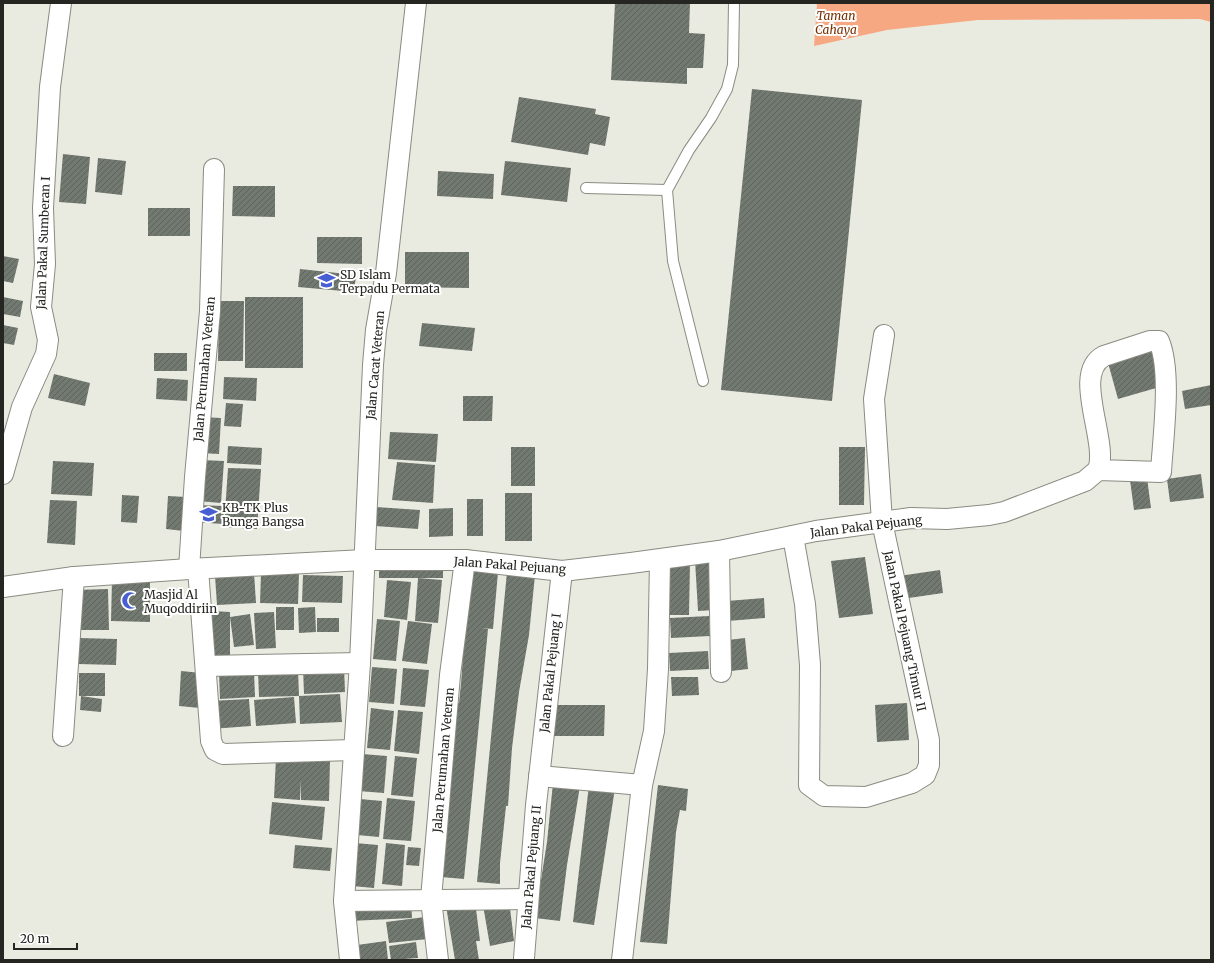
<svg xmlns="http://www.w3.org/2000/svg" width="1214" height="963" font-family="Merriweather,serif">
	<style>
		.park { fill: #f6a883 }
		.building { fill: url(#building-hatch) }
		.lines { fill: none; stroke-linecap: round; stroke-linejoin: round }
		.service-casing { stroke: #8a8b81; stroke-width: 12 }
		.minor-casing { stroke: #8a8b81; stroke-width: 22 }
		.service { stroke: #fff; stroke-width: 10 }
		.minor { stroke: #fff; stroke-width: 20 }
		.labels { text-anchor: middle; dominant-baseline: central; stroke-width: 4; stroke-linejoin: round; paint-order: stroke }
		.park-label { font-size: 12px; font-style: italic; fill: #762e00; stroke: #fff }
		.street-label { font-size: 12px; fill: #252521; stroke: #fff }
		.poi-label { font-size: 12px; fill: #252521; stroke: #fff; text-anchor: start }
	</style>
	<defs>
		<pattern id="building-hatch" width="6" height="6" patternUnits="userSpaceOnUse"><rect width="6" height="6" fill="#727971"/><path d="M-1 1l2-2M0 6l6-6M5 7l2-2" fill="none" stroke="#5d635c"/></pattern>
	</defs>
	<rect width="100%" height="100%" fill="#eaebe0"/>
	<path class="park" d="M817,3H1211V22L1200,19L978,20L887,30L814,46Z"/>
	<g class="building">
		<path d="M615,3H690L689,33L705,34L703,68H687V84L611,80Z"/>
		<path d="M752,89L862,100L832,401L721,390Z"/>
		<path d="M519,97L596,109L595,114L610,117L605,146L590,143L588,155L511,142Z"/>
		<path d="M63,154L90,157L86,204L59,202Z"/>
		<path d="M98,158L126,161L122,195L95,192Z"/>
		<path d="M505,161L571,168L567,202L501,195Z"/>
		<path d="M438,171L494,174L493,199L437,196Z"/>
		<path d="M233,186H275V217L232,216Z"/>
		<rect x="148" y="208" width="42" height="28"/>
		<path d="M317,237H362V264L317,263Z"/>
		<path d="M405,252H469V288L405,287Z"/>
		<path d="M3,256L19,259L13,283L3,281Z"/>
		<path d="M300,269L356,275L354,292L298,287Z"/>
		<path d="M3,297L23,301L20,317L3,314Z"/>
		<rect x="245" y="297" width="58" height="71"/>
		<path d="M219,301H244L243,361H218Z"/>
		<path d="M422,323L475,328L472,351L419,346Z"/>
		<path d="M3,325L18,328L14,345L3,343Z"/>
		<path d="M1152,346L1163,386L1118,399L1107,359Z"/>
		<rect x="154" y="353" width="33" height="18"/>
		<path d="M54,374L90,383L85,406L48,398Z"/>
		<path d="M224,377L257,378L256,401L223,399Z"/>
		<path d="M157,378L188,380L187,401L156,399Z"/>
		<path d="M1211,385V405L1185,409L1182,391Z"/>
		<path d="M463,396H493L492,421H463Z"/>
		<path d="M226,403L243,404L241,427L224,426Z"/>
		<path d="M202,417L221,418L219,454L200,453Z"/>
		<path d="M390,432L438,434L436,462L388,459Z"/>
		<path d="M228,446L262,448L261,465L227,463Z"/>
		<rect x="511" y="447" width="24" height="39"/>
		<path d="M839,447H865L864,505H839Z"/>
		<path d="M201,460L224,461L221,503L198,501Z"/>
		<path d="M53,461L94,463L92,496L51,494Z"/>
		<path d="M397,462L435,465L433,503L392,500Z"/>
		<path d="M228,468L261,469L257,529L224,527Z"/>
		<path d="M1201,474L1204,498L1170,502L1167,479Z"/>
		<path d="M1147,478L1151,508L1134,510L1130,480Z"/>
		<rect x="505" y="493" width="27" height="48"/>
		<path d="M122,495L139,496L137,523L121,522Z"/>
		<path d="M168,496L186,497L184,531L166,529Z"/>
		<rect x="467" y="499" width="16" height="37"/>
		<path d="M50,500L77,501L75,545L47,543Z"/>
		<path d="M196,505L224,506L223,524L195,522Z"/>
		<path d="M376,507L420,510L418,529L375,526Z"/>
		<path d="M453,508V536L429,537V509Z"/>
		<path d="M865,557L873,614L839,618L831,561Z"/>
		<path d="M695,560H713L715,610L698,611Z"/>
		<rect x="379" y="561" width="64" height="17"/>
		<path d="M670,563H690L689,615H669Z"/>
		<path d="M469,569L498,572L493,629L481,628L488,629L464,879L441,877L457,703H459L461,684Z"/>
		<path d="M940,570L943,593L902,599L899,576Z"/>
		<path d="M507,572L535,575L529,635L519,692L512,748L508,806H506L500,863V884L477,882Z"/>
		<path d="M254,573L256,603L217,605L215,576Z"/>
		<path d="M261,573H299L298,604L260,603Z"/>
		<path d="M303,575L343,576L342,603L302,602Z"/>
		<path d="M418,578L442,580L438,623L415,621Z"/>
		<path d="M112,580L150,581V622L111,621Z"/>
		<path d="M387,580L411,582L407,620L384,617Z"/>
		<path d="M108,589L109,630H75L74,590Z"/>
		<path d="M764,598L765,618L728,621L727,601Z"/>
		<rect x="276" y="607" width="18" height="23"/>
		<path d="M315,607L316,632L299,633L298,608Z"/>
		<path d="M212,611L230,612V617L250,614L254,645L234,647L230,617V655H212Z"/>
		<path d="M274,612L276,648L256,649L254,613Z"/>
		<path d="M709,616L710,636L671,638L670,618Z"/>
		<rect x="317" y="618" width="22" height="14"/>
		<path d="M377,619L400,621L396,661L373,659Z"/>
		<path d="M408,621L432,624L427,664L402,661Z"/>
		<path d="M79,638L117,639L116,665L78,664Z"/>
		<path d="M745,638L748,669L731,671L728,640Z"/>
		<path d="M708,651L709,669L670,671L669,653Z"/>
		<path d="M344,667L345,692L304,694L303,668Z"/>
		<path d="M372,667L397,669L394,704L369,702Z"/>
		<path d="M403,668L429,670L425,707L400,705Z"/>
		<path d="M298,670L299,696L259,697L258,671Z"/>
		<path d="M181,671L202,673L200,708L179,706Z"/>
		<path d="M254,671L255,697L220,699L219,673Z"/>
		<rect x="79" y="673" width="26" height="23"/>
		<path d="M671,677H698L699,695L672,696Z"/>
		<path d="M340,694L342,722L300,724L299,696Z"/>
		<path d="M81,696L102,699L101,712L80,710Z"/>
		<path d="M294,697L296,723L256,726L254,700Z"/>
		<path d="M249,699L251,726L211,729L210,701Z"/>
		<path d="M907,703L909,740L877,742L875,705Z"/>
		<path d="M548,705H605L604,736H548Z"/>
		<path d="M371,708L394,711L390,750L367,748Z"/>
		<path d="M398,710L423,712L419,754L394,751Z"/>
		<path d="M362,754L387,756L384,793L358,791Z"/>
		<path d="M395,756L417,758L413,797L391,795Z"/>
		<path d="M276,758L330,760L329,801L301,800V780L300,800L274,798Z"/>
		<path d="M553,783L580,786L567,865L560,921L535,918L547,842Z"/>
		<path d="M589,785L615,788L594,925L573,922Z"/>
		<path d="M658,785L688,789L686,811L680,810L676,832L667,944L640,942Z"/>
		<path d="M387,798L415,801L411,841L383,839Z"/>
		<path d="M360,799L382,801L379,837L357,835Z"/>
		<path d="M272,802L325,807L322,840L269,834Z"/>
		<path d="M355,843L378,845L374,888L352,886Z"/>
		<path d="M386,843L405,845L402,886L382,884Z"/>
		<path d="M295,845L332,848L330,871L293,868Z"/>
		<path d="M408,847L421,848L419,866L406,865Z"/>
		<path d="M411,900L412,918L350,921V903Z"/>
		<path d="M509,900L514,941L490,946L483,905Z"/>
		<path d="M475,901L480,941H476L479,960H455L446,906Z"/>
		<path d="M425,917L428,939L389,943L386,922Z"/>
		<path d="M386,941L388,960H352L350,946Z"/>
		<path d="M416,942L418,958L391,960L389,946Z"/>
	</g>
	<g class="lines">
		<defs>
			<g id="service">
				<path d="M586,188L667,190"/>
				<path d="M703,381L673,261L667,190L689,150L711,118L727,89L733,65L734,3"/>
			</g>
			<g id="minor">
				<path d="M3,474L22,407L46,354L48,340L41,307L45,264L43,208L50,87L61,3"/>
				<path d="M793,536L805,604L810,665L809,785L824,796L866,797L912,783L925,775L929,765V740L882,522L874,399L884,335"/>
				<path d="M719,551L721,672"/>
				<path d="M189,569L195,477L210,311L214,169"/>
				<path d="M198,569L211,741L215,750L223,754L353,750"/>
				<path d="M3,587L74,577L189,569L364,560H465L562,571L631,563L719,551L816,531L882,522L911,518L947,519L989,515L1004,512L1085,481L1098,470C1109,441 1071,373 1104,356L1150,341H1159C1172,372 1163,437 1161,472L1098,470"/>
				<path d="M206,666L360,663"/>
				<path d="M63,736L74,577"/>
				<path d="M539,776L642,785"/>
				<path d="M344,901L528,899"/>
				<path d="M524,958L536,805L562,571"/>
				<path d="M350,960L344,901L360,663L373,365L376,330L386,273L416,3"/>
				<path d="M438,960L431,899L450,675L465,560"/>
				<path d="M622,960L642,785L654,731L658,669L660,560"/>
			</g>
		</defs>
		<use href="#service" class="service-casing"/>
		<use href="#minor" class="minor-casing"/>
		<use href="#service" class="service"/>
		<use href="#minor" class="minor"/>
	</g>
	<defs>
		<symbol id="school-bare" viewBox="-9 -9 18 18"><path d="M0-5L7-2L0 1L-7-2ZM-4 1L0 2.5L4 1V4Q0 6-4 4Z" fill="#485fd3" stroke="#fff" stroke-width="2.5" paint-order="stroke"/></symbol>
		<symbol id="mosque-bare" viewBox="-9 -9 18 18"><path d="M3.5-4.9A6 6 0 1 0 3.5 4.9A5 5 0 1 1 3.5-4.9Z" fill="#485fd3" stroke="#fff" stroke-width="2.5" paint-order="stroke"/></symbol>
	</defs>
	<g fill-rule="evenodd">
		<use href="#school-bare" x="314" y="268" width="25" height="25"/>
		<use href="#school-bare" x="196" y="502" width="25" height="25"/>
		<use href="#mosque-bare" x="118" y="588" width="25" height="25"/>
	</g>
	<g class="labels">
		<g class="park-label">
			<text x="836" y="15">Taman<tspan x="836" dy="14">Cahaya</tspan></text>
		</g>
		<g class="street-label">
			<text transform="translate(43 243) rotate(-88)">Jalan Pakal Sumberan I</text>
			<text transform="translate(375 365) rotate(-85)">Jalan Cacat Veteran</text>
			<text transform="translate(204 369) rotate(-85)">Jalan Perumahan Veteran</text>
			<text transform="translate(866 526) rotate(-7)">Jalan Pakal Pejuang</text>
			<text transform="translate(510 565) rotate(4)">Jalan Pakal Pejuang</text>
			<text transform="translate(905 631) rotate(78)">Jalan Pakal Pejuang Timur II</text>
			<text transform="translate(550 673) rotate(-84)">Jalan Pakal Pejuang I</text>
			<text transform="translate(443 760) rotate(-85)">Jalan Perumahan Veteran</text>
			<text transform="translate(531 867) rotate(-85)">Jalan Pakal Pejuang II</text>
		</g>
		<g class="poi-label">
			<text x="340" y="274">SD Islam<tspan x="340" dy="14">Terpadu Permata</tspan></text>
			<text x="222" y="507">KB-TK Plus<tspan x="222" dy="14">Bunga Bangsa</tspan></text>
			<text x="144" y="594">Masjid Al<tspan x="144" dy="14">Muqoddiriin</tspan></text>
		</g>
	</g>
	<rect width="1214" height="963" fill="none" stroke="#252521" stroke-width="8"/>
	<path d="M14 943v6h63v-6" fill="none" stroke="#252521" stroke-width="2"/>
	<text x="20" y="943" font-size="12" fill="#252521" stroke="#ffffff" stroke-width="3" paint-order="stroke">20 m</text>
</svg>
